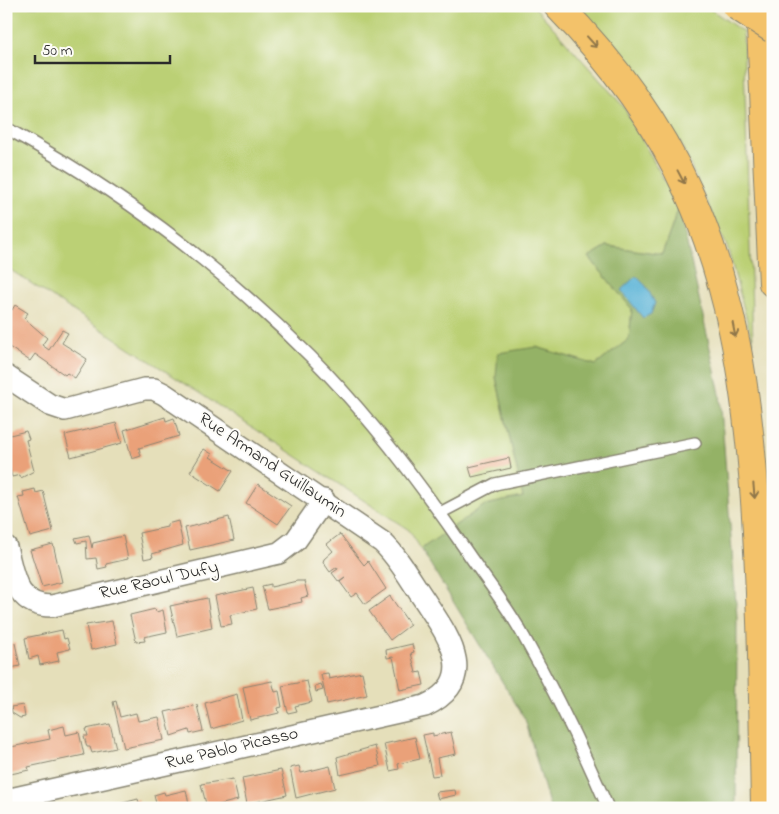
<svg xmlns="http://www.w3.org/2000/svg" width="779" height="814" font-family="'Indie Flower',sans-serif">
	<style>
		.green { fill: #bbd074; stroke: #737e50 }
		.forest { fill: #94b266; stroke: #606e48 }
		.water { fill: #5ab3d7; stroke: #426f81 }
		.building { fill: #eaa179 }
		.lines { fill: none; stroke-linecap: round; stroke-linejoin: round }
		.service-casing { stroke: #888572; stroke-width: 14 }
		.minor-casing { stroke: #888572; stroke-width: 24 }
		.motorway-casing { stroke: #888572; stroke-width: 30 }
		.service { stroke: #fff; stroke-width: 11 }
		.minor { stroke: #fff; stroke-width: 21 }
		.motorway { stroke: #f3c26a; stroke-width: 28 }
		.motorway-bridge-casing { stroke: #888572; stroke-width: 30; stroke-linecap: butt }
		.motorway-bridge { stroke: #f3c26a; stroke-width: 28 }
		.oneway { stroke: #8f764a }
		.labels { text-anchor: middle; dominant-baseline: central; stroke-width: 4; stroke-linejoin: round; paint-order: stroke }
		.street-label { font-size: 18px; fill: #2b2b2b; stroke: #fdfcf7 }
	</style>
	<rect width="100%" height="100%" fill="#fdfcf7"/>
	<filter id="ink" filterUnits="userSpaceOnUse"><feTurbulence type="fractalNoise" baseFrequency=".02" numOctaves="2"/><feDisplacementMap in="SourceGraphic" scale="10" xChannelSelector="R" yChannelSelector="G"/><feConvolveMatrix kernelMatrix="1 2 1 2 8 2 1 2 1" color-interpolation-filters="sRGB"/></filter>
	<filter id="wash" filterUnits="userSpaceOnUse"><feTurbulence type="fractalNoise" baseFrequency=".0096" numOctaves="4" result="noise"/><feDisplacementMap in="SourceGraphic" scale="20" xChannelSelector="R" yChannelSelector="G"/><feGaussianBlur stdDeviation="1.12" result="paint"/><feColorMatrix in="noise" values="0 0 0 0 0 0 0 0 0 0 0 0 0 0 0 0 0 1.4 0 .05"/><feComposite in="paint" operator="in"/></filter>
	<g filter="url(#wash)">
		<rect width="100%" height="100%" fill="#e5dfba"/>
		<g class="green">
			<path d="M6,6H534L623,106L679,207L662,254L607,246L589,257L632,309L629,339L596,365L536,347L496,377L523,497L485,505L421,549L409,530L6,267Z"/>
			<path d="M577,6H706L743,32L753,343L728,249L680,142L623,59Z"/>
		</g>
		<path class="forest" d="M679,207L720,394L737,617L736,808H550L525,719L421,549L485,505L523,497L496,377L498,353L536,347L596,365L629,339L632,309L589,257L607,246L662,254Z"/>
		<path class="water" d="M636,276L646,286L655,303L651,314L643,318L621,290Z"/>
		<g id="blocks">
			<g class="building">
				<path d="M15,305L28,313L24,318L47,338L42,345L49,350L62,330L68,333L62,343L87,359L75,378L67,373L65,375L35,354L30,361L6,345V306L12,310Z"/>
				<path d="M165,417L166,421L174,418L179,436L139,448L141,456L132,459L124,430Z"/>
				<path d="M116,423L122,443L71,457L65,435Z"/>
				<path d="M26,431L29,439L26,440L34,471L21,478L20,475L12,477L6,454V436Z"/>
				<path d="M204,449L212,454L210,457L233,471L220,491L190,472Z"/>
				<path d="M509,458L511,468L472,477L469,467Z"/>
				<path d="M258,484L291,506L278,524L246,503Z"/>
				<path d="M35,489L36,493L43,491L53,531L30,537L18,497L24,496L23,492Z"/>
				<path d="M229,517L234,540L190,550L185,528Z"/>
				<path d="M178,521L183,545L152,554L153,557L144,559L139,533L167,527V524Z"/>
				<path d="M340,534L364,565L368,561L386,589L365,604L357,593L351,597L340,582L345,578L339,582L332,573L338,569L337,567L330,572L323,562L324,559L333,551L327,544Z"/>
				<path d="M89,535L92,548L93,543L123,536L128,559L106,564L107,567L98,569L96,558L87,559L86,541L77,543L75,538Z"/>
				<path d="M53,544L62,582L42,587L30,550Z"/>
				<path d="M297,581H304L308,596L301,598L302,602L268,609L262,586L271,584V587Z"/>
				<path d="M253,588L257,609L230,615L232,624L221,626L215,596Z"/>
				<path d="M390,596L410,625L390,640L369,611Z"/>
				<path d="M207,598L212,628L177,636L170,606Z"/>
				<path d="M155,609L156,612L163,610L167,632L144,637L145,641L136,642L130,615Z"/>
				<path d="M112,621L117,644L91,650L86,625Z"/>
				<path d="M62,630L64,639L67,638L70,649L57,652L59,661L40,665L38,656L29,659L25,638Z"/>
				<path d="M15,643L20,666L6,669V645Z"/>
				<path d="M412,644L414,652L411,653L416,673L421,672L424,685L400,690L393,657L387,658L386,650Z"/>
				<path d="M362,672L367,695L327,704L321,674L328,673L329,679Z"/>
				<path d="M272,681L275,692L279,691L282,707L278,708L279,713L250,720L243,687Z"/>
				<path d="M307,681L312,702L295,706L297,711L288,713L282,686Z"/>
				<path d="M321,684L323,690L316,692L315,686Z"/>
				<path d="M237,694L242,720L211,729L205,703Z"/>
				<path d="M116,701L120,717L136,713L138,721L159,717L164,740L124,748L113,702Z"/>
				<path d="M23,705L25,717L20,718L12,713L11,707Z"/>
				<path d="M197,705L203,731L190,734L189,730L171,736L165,712Z"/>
				<path d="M110,724L116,748L92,753L90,747H87L84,736H88L86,729Z"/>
				<path d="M64,726L66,735L79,732L84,755L28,767L29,770L6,775V748L50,739L48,730Z"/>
				<path d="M451,732L456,754L437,758L440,775L432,776L423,735L433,733V736Z"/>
				<path d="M415,737L420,759L398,764L399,769L390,771L384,744Z"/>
				<path d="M375,746L380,766L340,775L337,757Z"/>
				<path d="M299,766L301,773L330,766L335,788L296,798L290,768Z"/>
				<path d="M281,770L287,795L247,804L242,778Z"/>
				<path d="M233,779L238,800L207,808L201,784Z"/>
				<path d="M186,790L190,808H157L154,795L164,792L165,795Z"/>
				<path d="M455,790L456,795L438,799L436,792Z"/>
				<path d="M138,799L140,806L145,805V808H104Z"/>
			</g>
		</g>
	</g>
	<g filter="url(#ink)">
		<use href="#blocks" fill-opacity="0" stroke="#888572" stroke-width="1"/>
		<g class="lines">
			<defs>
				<g id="service">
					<path d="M6,128C117,189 221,267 310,356C369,415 420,483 467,552C486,580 508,607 524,637C555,692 583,750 608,808"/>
					<path d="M440,513L495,484L695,443"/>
				</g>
				<g id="minor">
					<path d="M6,376L50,405L65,410L144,389H154L164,394L382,542C399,558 410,579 423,598C447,635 482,678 425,706L6,800"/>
					<path d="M6,547C14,576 15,606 52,606L279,553L296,540L324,500"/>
				</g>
				<g id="motorway">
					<path d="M558,6C611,60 657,122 688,191C729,280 745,377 753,474C762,585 763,696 765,808"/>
					<path d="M760,6L773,283"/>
				</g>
			</defs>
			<use href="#service" class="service-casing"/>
			<use href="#minor" class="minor-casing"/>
			<use href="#motorway" class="motorway-casing"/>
			<use href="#service" class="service"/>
			<use href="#minor" class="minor"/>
			<use href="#motorway" class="motorway"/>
			<defs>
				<path id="motorway-bridge" d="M737,6L773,29"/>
			</defs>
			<use href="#motorway-bridge" class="motorway-bridge-casing"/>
			<use href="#motorway-bridge" class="motorway-bridge"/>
		</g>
		<defs><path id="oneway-shaft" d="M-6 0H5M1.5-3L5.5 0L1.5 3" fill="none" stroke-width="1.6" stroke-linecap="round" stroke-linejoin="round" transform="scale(1.25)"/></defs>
		<g class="oneway">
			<use href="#oneway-shaft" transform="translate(592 42) rotate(48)"/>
			<use href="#oneway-shaft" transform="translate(681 177) rotate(62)"/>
			<use href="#oneway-shaft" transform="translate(734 330) rotate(79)"/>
			<use href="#oneway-shaft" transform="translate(754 491) rotate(85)"/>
		</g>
	</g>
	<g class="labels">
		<g class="street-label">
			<text transform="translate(272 466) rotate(34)">Rue Armand Guillaumin</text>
			<text transform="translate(159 581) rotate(-13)">Rue Raoul Dufy</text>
			<text transform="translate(232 749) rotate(-13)">Rue Pablo Picasso</text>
		</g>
	</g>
	<rect width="779" height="814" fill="none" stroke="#fdfcf7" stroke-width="25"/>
	<path d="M35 55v8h135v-8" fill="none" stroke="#2b2b2b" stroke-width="2.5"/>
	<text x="42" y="55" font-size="15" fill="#2b2b2b" stroke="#fdfcf7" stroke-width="4" paint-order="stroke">50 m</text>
</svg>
